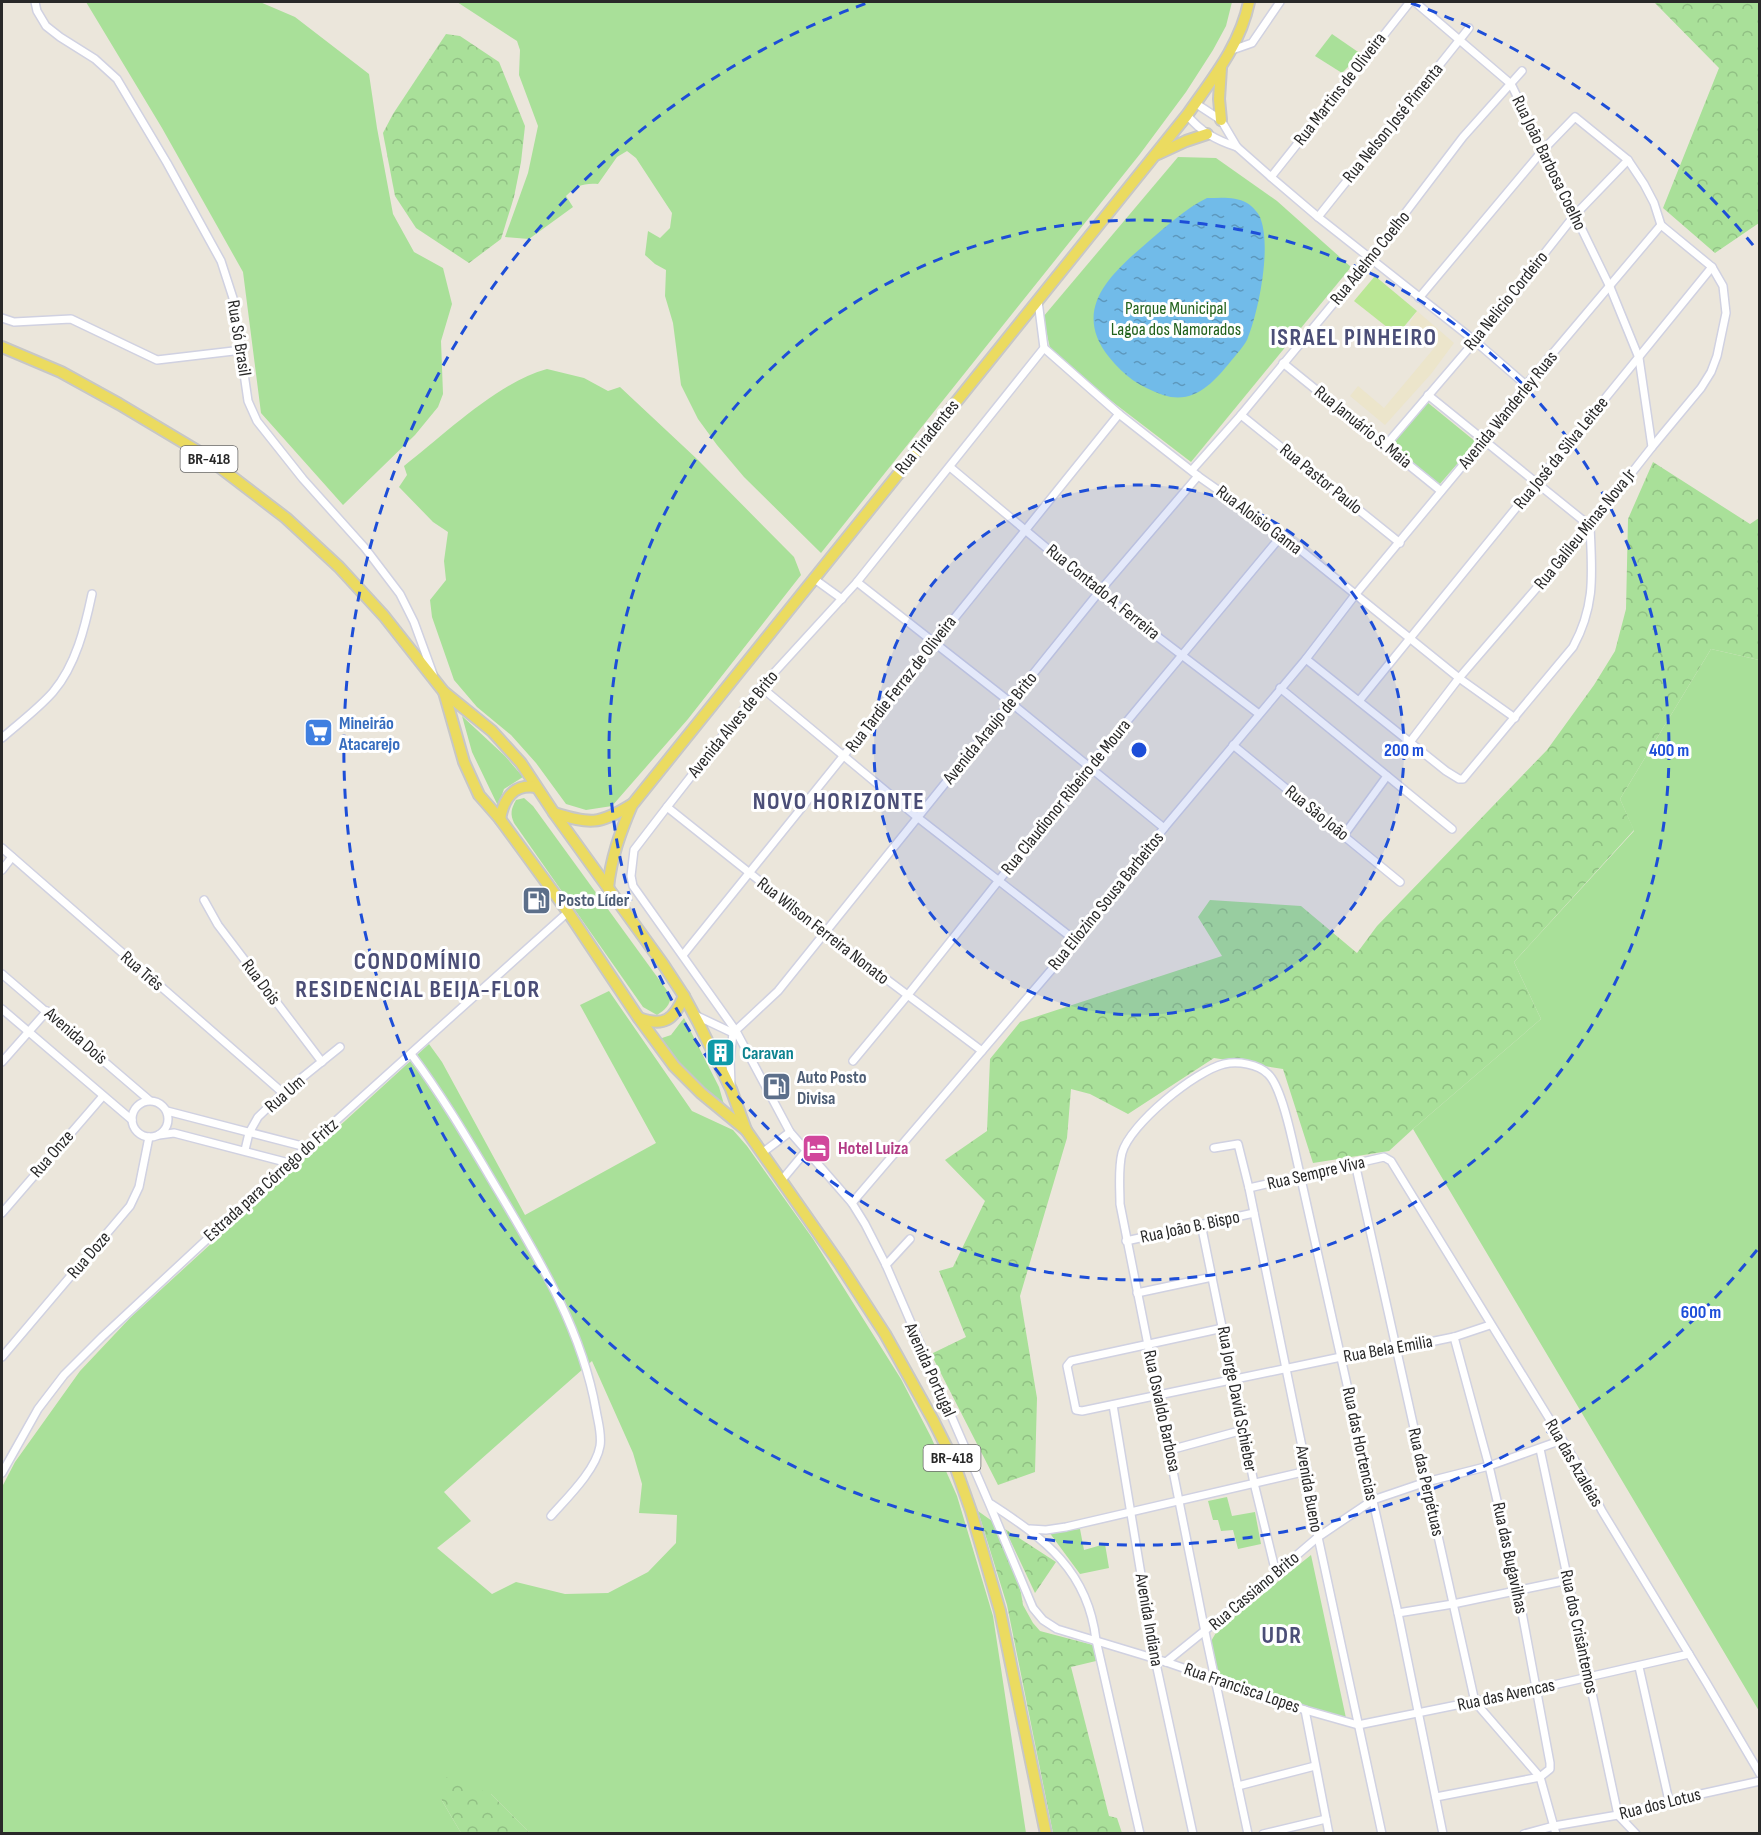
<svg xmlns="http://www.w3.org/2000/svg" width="1761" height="1835" font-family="'Sofia Sans Condensed',sans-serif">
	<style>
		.education { fill: #ece5cb }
		.grass { fill: #a9e099; fill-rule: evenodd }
		.forest { fill: url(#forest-crowns) }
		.pitch { fill: #bae795 }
		.water { fill: url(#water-ripples) }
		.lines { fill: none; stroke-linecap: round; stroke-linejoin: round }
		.street-casing { stroke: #d0d1e1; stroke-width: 10 }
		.primary-casing { stroke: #c7c7c7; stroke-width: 14 }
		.street { stroke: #fff; stroke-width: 7 }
		.primary { stroke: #ebdb60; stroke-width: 10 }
		.ring { fill: none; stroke: #1d4ed8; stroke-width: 3; stroke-dasharray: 10 8 }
		.labels { text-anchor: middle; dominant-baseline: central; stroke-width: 6; stroke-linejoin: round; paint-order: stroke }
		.shield { fill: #fff; stroke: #696969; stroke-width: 1.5 }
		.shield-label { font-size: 16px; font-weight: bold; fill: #292929 }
		.street-label { font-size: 18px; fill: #292929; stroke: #fff }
		.park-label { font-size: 18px; fill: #22621c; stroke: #fff }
		.shop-label { font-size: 18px; font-weight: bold; fill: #366cbe; stroke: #fff; text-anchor: start }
		.service-label { font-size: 18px; font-weight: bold; fill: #4e5e75; stroke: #fff; text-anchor: start }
		.culture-label { font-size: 18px; font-weight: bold; fill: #0d838f; stroke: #fff; text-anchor: start }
		.hotel-label { font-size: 18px; font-weight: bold; fill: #b23c85; stroke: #fff; text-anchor: start }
		.district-label { font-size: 24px; font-weight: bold; letter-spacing: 1.5px; fill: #4b4e77; stroke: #fff }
		.centre { fill: #1d4ed8; stroke: #fff; stroke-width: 3 }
		.ring-label { font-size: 18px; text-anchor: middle; font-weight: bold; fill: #1d4ed8; stroke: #fff; stroke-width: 6; stroke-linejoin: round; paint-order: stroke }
	</style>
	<defs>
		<pattern id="forest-crowns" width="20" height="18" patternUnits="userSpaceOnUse" patternTransform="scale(1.5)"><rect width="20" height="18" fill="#a9e099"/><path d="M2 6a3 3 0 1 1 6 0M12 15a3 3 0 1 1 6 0" fill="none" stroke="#91c084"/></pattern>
		<pattern id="water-ripples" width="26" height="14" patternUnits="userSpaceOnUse" patternTransform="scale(1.5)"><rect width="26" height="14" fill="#71bbe9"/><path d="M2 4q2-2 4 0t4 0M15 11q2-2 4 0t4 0" fill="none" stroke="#5d98bd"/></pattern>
	</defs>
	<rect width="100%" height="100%" fill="#ebe6db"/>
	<path class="education" d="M1417,311L1454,343L1431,374L1385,425L1350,396L1358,386L1384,408L1435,347L1409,324Z"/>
	<g class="grass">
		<path d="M86,2H260L295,17L369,74L377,128L393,214L414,252L443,268L452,304L441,341L443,394L438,407L415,435L343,505L261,413L243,272L162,128Z"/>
		<path d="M457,2H1232L1226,26L1213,50L1186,92L1140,154L821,553L744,477L717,445L698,419L681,385L673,323L665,296L666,270L655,264L645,255L648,231L660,238L670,228L672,213L636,158L627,151L617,157L598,184C583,183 576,186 566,196L573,207L529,239L505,237L528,173L538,126L519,75L520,50L517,41Z"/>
		<path d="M1332,34L1361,54L1342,73L1315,56Z"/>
		<path d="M1178,157L1216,158L1277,201L1351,267L1191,462L1097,390L1050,348L1043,317Z"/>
		<path d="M547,369L584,378L608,391L620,387L698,460L794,557L801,575L688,719L612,806L586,810L566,804L536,763L511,735L477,707L454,680L432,617L430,600L446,580L444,561L448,532L433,522L399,487L407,475L404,466C445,434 498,382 547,369Z"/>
		<path d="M1427,402L1476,442L1439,485L1391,446Z"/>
		<path d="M1711,649L1759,660V1711L1413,1129L1541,1019L1514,962L1634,831L1620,799Z"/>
		<path d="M462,716L505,756L523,777L504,789L498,806L472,752Z"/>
		<path d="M524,798L533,806L671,996C670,1005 665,1010 657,1015L643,1007L514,823C510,814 511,809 516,800Z"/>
		<path d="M609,991L692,1111L733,1130L747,1146L813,1239L901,1379L931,1437L957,1496L993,1616L1026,1833H530L491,1794L441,1799L461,1833H2V1487L15,1462L80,1371L130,1318L429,1044L442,1062L525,1215L656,1143L580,1005ZM592,1361L633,1453L642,1484L639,1513L677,1515L676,1543L648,1572L608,1593L565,1594L516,1582L492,1594L437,1548L471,1521L444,1492Z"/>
		<path d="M684,1018L719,1087L725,1108L680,1067L659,1039L671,1035Z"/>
		<path d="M1227,1497L1232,1516L1255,1512L1261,1544L1238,1549L1233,1530L1221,1531L1218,1520H1213L1208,1501Z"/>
		<path d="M1080,1529L1084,1550L1105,1544L1109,1568L1080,1574L1049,1532Z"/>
		<path d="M1311,1555L1346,1718L1220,1679C1214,1670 1209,1653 1211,1643C1212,1638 1216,1633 1219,1629Z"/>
	</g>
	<g class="forest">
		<path d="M1654,2H1759V223L1715,253L1663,208L1719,68Z"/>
		<path d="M446,34L460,36L499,62L525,126L521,162L514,197L501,239L469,263L416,228L395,196L383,133L393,114Z"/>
		<path d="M1653,462L1750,524L1759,518V660L1711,649L1620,799L1634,830L1514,962L1541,1019L1413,1129L1389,1151L1313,1163L1283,1069L1214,1058L1128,1114L1090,1094L1071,1089L1067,1138L1020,1296L1037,1398L1035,1472L998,1485L931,1354L966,1337L939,1271L953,1267L985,1201L945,1160L987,1131L990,1059L1020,1022L1222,956L1198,917L1210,900L1301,906L1357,953L1377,926L1547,750L1594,685L1615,651L1626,609L1628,519Z"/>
		<path d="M978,1511L992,1521L1015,1572L1021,1593L1023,1605L1033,1623L1040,1631L1093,1645L1096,1661L1071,1667L1109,1816L1117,1818L1122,1833H1053L1007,1605Z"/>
		<path d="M1005,1529L1056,1562L1035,1593Z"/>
		<path d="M446,1777L491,1794L530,1833H461L441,1799Z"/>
	</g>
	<path class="pitch" d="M1375,276L1417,311L1397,335L1354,301Z"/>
	<path class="water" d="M1207,198C1220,198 1235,196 1247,203C1252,206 1260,214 1261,220C1271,249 1259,311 1247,340C1243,347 1236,355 1231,361C1213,383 1194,405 1163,395C1140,387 1124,376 1109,357C1070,308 1113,272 1149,241C1168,225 1185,209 1207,198Z"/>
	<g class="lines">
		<defs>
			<g id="street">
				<path d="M35,2L37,11L46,26L60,37L95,59L117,79L167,163L221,261L233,298L248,401L257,421L303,479L365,548L400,594L414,622L433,674"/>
				<path d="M1232,50L1252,43L1280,2"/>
				<path d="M1195,103L1221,120L1237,147L1271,177L1318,217L1475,341L1526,385"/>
				<path d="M1187,115C1201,132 1216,140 1237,147"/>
				<path d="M1271,177L1410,2"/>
				<path d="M1318,217L1469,28"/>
				<path d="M1419,298L1543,150L1575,117L1628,160L1644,184L1654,203L1661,225L1712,267L1723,286L1726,313L1717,356L1711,372L1701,388L1652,447"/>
				<path d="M1038,301L1044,348L1119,414L1198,476L1282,535L1459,678L1515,718"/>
				<path d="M2,318L14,322L71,319L157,360L242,350"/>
				<path d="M1044,348L857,582L761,687L667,807L634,850L631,876L633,886L736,1031L790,1132L852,1203L865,1224L886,1265L989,1503L1033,1608L1043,1620L1057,1629L1166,1662L1305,1710L1358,1725L1536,1689L1689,1654"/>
				<path d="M1283,363L1441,491"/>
				<path d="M1241,415L1400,543"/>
				<path d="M1386,445L1475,341L1574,216L1628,160"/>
				<path d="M950,467L1099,592L1259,714"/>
				<path d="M1192,470L1241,415L1371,258L1463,137L1522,71"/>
				<path d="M813,578L842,599"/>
				<path d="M857,582L1010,702L1164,828"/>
				<path d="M1306,659L1446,771L1459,779H1463L1573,647C1596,605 1592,573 1590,526L1428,395"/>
				<path d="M761,687L917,817L1076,941"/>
				<path d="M1280,688L1452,829"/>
				<path d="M1359,701L1712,267"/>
				<path d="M2,738C19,723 38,709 53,692C76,665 85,627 92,594"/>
				<path d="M1410,742L1459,678L1590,526L1652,447L1639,358L1610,287L1511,84L1415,2"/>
				<path d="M1233,745L1400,882"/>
				<path d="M667,807L825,933L982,1051"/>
				<path d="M1344,835L1387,776"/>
				<path d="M2,848L283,1093"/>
				<path d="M2,870L12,857"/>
				<path d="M204,900L218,925L322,1062"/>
				<path d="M683,955L1119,414"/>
				<path d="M2,974L149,1100"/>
				<path d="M2,1009L132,1120"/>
				<path d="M695,1015L733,1033"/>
				<path d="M411,1054C444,1098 471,1145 499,1192C540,1261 582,1330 596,1410C598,1422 602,1434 600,1446C596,1470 567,1498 551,1516"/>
				<path d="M853,1061L907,996L1089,767L1282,535"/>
				<path d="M2,1062L47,1011"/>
				<path d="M731,1084L730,1060L733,1033L778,991L1099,592L1198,476"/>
				<circle cx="150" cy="1119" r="18"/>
				<path d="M167,1111L306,1147"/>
				<path d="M159,1135L174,1133L289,1163"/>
				<path d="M1214,1148L1238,1144L1249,1188L1307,1471L1318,1537L1382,1834"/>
				<path d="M245,1150L249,1133L258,1117L283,1093L340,1047"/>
				<path d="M762,1153L790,1132"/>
				<path d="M1355,1163L1475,1702L1540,1777L1556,1834"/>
				<path d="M781,1181L806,1151"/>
				<path d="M1249,1188L1384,1157L1391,1161L1582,1472L1602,1511L1706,1682L1760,1774"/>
				<path d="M852,1203L1076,941L1164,828L1306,659L1355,595L1483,441L1526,385L1661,225"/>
				<path d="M2,1213L103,1096"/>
				<path d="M1201,1224L1254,1483L1276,1573"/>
				<path d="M1126,1241L1254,1213"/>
				<path d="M886,1265L910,1239"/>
				<path d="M1137,1293L1212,1277"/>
				<path d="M1223,1328L1071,1361L1067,1366L1076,1410L1082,1411L1341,1357L1396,1349L1454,1337L1490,1325"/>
				<path d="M2,1357L130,1206L139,1187L149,1137"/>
				<path d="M1113,1405L1155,1659L1193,1834"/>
				<path d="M1540,1449L1618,1815L1636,1834"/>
				<path d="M1170,1450L1243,1430"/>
				<path d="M2,1473L38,1409L64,1375L102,1337L289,1163L568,912"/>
				<path d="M991,1504C1045,1539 1088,1571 1096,1640L1140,1834"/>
				<path d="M1030,1529L1046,1530L1066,1527L1307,1471"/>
				<path d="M1398,1613L1453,1604L1568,1580"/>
				<path d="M1166,1662L1276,1573L1318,1537L1373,1500L1426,1482L1489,1466L1562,1440"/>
				<path d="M1639,1667L1669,1801"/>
				<path d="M1305,1710L1329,1834"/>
				<path d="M1238,1786L1315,1766"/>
				<path d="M1436,1797L1540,1777L1550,1769V1763L1518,1591L1489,1466L1454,1337"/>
				<path d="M1248,1834L1205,1632L1120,1204C1120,1188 1118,1169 1122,1153C1130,1124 1195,1071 1224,1064C1238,1061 1258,1064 1268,1074C1280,1085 1289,1126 1293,1143L1398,1613L1443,1834"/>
				<path d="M1263,1834L1326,1819"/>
				<path d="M1524,1834L1554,1826L1618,1815L1669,1801L1760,1781"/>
			</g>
			<g id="primary">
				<path d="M1221,120L1219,99L1221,68"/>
				<path d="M1158,154L1186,141L1207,134"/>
				<path d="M2,347L61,372L119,404L201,453L286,518L339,567L384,616L444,692L492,731L521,763L554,813L663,964L684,996L698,1022L731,1089L746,1130L839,1263L885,1334L933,1420L953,1460L971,1511L1000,1611L1046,1834"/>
				<path d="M444,692L464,762L479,795L500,819L568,912L638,1017L674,1066L701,1093L746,1130"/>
				<path d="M554,813C590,824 599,825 631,805"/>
				<path d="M500,819C504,798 513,784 536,787"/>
				<path d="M608,888C611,858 620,833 632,805L1187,115C1212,79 1240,46 1249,2"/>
				<path d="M639,1018C664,1027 674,1020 684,996"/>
			</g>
		</defs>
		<use href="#street" class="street-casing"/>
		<use href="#primary" class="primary-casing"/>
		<use href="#street" class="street"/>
		<use href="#primary" class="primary"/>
	</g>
	<circle cx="1139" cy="750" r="265" fill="#1d4ed8" fill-opacity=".12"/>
	<g class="ring">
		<circle cx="1139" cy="750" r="265"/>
		<circle cx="1139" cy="750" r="530"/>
		<path d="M1757 1250A795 795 0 1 1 867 3M1411 3A795 795 0 0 1 1757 250"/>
	</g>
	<defs>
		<symbol id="supermarket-square" viewBox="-11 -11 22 22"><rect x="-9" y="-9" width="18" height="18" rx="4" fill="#3f7fe0" stroke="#fff"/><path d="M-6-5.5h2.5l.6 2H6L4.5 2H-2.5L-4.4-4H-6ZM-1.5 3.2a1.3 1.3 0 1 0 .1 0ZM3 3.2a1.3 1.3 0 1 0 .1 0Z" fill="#fff"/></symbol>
		<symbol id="fuel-square" viewBox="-11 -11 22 22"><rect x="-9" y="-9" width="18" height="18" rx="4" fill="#5c6f8a" stroke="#fff"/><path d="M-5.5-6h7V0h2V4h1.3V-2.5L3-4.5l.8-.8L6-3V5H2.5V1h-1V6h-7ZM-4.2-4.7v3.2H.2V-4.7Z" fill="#fff"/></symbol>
		<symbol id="building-square" viewBox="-11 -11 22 22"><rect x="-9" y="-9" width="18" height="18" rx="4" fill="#0f9aa8" stroke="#fff"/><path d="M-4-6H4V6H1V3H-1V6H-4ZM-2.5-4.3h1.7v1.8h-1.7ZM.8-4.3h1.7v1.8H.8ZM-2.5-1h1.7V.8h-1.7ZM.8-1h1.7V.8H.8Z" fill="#fff"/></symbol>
		<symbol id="hotel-square" viewBox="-11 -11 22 22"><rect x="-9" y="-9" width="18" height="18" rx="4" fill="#d1479c" stroke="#fff"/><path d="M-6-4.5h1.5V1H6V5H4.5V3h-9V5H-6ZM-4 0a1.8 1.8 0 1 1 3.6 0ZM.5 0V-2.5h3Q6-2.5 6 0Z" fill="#fff"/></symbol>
	</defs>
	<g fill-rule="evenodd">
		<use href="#supermarket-square" x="302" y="716" width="33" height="33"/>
		<use href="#fuel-square" x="520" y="884" width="33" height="33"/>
		<use href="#building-square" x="704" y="1036" width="33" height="33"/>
		<use href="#fuel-square" x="760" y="1070" width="33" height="33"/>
		<use href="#hotel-square" x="800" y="1132" width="33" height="33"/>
	</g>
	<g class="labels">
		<g class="shield">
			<rect x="180.5" y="446" width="57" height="26" rx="4.5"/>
			<rect x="923.5" y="1445" width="57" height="26" rx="4.5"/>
		</g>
		<g class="shield-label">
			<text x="209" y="459">BR-418</text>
			<text x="952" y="1458">BR-418</text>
		</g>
		<g class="street-label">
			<text transform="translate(1340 89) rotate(-52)">Rua Martins de Oliveira</text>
			<text transform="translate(1393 123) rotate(-51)">Rua Nelson José Pimenta</text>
			<text transform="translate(1549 163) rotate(64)">Rua João Barbosa Coelho</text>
			<text transform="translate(1370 258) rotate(-51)">Rua Adelmo Coelho</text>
			<text transform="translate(1506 301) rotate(-51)">Rua Nelicio Cordeiro</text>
			<text transform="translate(239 338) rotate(81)">Rua Só Brasil</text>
			<text transform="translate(1508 410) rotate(-51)">Avenida Wanderley Ruas</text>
			<text transform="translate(1363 427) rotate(39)">Rua Januário S. Maia</text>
			<text transform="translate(927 437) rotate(-51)">Rua Tiradentes</text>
			<text transform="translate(1561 453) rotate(-51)">Rua José da Silva Leitee</text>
			<text transform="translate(1321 479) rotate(39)">Rua Pastor Paulo</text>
			<text transform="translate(1259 520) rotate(37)">Rua Aloisio Gama</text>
			<text transform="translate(1585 529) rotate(-51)">Rua Galileu Minas Nova Jr</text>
			<text transform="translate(1103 592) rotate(39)">Rua Contado A. Ferreira</text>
			<text transform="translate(901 684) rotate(-52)">Rua Tardie Ferraz de Oliveira</text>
			<text transform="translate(733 724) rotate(-51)">Avenida Alves de Brito</text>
			<text transform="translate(990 728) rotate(-51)">Avenida Araujo de Brito</text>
			<text transform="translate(1066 797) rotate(-51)">Rua Claudionor Ribeiro de Moura</text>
			<text transform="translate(1317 813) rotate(39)">Rua São João</text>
			<text transform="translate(1106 901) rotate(-51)">Rua Eliozino Sousa Barbeitos</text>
			<text transform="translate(823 931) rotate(38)">Rua Wilson Ferreira Nonato</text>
			<text transform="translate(142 971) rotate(41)">Rua Três</text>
			<text transform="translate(261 982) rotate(53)">Rua Dois</text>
			<text transform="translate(76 1036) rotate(41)">Avenida Dois</text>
			<text transform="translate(285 1094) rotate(-41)">Rua Um</text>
			<text transform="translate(52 1154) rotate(-49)">Rua Onze</text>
			<text transform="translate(1316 1173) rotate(-13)">Rua Sempre Viva</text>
			<text transform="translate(271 1180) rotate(-42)">Estrada para Córrego do Fritz</text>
			<text transform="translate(1190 1227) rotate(-12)">Rua João B. Bispo</text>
			<text transform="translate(89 1255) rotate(-49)">Rua Doze</text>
			<text transform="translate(1388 1349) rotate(-10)">Rua Bela Emilia</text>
			<text transform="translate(930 1370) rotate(66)">Avenida Portugal</text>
			<text transform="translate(1237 1399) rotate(79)">Rua Jorge David Schieber</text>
			<text transform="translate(1162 1411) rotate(78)">Rua Osvaldo Barbosa</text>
			<text transform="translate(1360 1444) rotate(78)">Rua das Hortencias</text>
			<text transform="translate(1574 1463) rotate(60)">Rua das Azaleias</text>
			<text transform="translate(1426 1482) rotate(77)">Rua das Perpétuas</text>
			<text transform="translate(1309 1489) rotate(80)">Avenida Bueno</text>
			<text transform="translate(1510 1558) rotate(78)">Rua das Bugavilhas</text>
			<text transform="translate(1254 1591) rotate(-40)">Rua Cassiano Brito</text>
			<text transform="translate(1149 1620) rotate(80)">Avenida Indiana</text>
			<text transform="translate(1579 1632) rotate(78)">Rua dos Crisântemos</text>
			<text transform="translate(1242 1688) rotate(19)">Rua Francisca Lopes</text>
			<text transform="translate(1506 1695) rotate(-12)">Rua das Avencas</text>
			<text transform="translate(1660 1804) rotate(-14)">Rua dos Lotus</text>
		</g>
		<g class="park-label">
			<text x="1176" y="308">Parque Municipal<tspan x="1176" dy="21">Lagoa dos Namorados</tspan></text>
		</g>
		<g class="shop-label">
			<text x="339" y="723">Mineirão<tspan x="339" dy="21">Atacarejo</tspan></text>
		</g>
		<g class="service-label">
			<text x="558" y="900">Posto Líder</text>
			<text x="797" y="1077">Auto Posto<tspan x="797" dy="21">Divisa</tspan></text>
		</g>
		<g class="culture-label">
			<text x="742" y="1053">Caravan</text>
		</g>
		<g class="hotel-label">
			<text x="838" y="1148">Hotel Luiza</text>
		</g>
		<g class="district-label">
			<text x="1354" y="337">ISRAEL PINHEIRO</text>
			<text x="839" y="801">NOVO HORIZONTE</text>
			<text x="418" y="961">CONDOMÍNIO<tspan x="418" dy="28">RESIDENCIAL BEIJA-FLOR</tspan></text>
			<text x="1282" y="1635">UDR</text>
		</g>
	</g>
	<circle cx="1139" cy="750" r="9" class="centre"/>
	<g class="ring-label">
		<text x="1404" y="756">200 m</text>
		<text x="1669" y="756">400 m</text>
		<text x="1701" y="1318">600 m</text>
	</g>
	<rect width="1761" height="1835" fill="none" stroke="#292929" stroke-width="6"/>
</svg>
